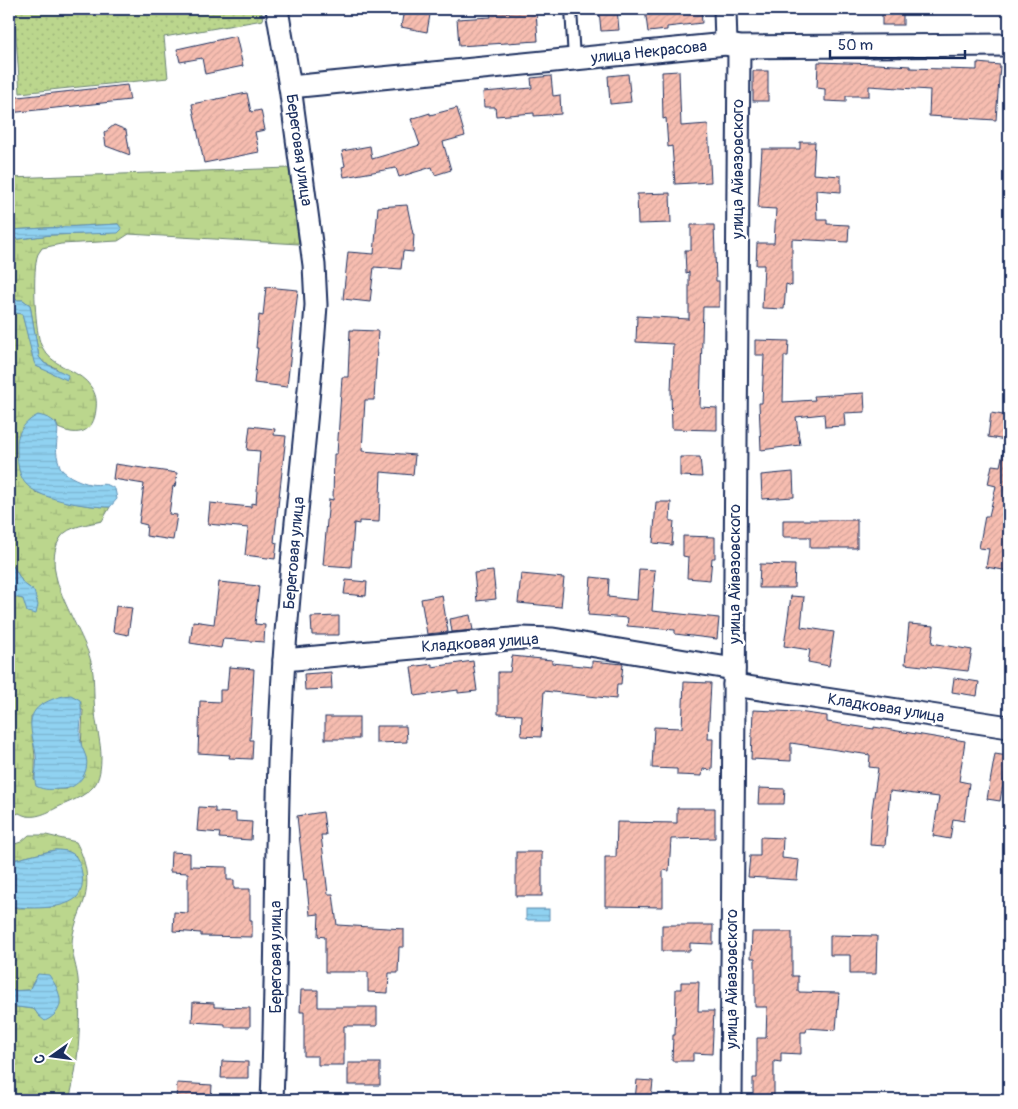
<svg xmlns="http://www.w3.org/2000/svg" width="1018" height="1109" font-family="Pangolin,sans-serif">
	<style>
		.grass { fill: url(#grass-dots); stroke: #6b8276 }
		.wetland { fill: url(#wetland-marsh); stroke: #6b8276; fill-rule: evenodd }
		.water { fill: url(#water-rules); stroke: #6191b6 }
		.building { fill: url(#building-hatch); stroke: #1b2f5e }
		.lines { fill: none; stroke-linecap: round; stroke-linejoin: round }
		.lane-casing { stroke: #1b2f5e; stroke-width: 14 }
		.street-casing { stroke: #1b2f5e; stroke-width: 25 }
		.lane { stroke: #fff; stroke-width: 10 }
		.street { stroke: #fff; stroke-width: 21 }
		.labels { text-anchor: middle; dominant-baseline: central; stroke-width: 5; stroke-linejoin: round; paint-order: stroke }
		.street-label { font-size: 16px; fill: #1b2f5e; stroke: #fff }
	</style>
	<defs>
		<pattern id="grass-dots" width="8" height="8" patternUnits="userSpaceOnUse" patternTransform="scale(1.25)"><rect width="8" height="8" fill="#bbd68d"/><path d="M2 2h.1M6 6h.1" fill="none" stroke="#a0b87c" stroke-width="1.8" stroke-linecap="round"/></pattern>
		<pattern id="wetland-marsh" width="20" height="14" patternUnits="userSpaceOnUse" patternTransform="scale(1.25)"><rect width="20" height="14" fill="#bbd68d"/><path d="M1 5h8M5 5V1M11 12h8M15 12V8" fill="none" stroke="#a0b87c"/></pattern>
		<pattern id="water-rules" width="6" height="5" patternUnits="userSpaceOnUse" patternTransform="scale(1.25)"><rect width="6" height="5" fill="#90d2f1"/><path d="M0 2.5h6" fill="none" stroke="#7cb5d1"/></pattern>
		<pattern id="building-hatch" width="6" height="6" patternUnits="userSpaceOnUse" patternTransform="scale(1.25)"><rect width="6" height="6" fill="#f7bdb0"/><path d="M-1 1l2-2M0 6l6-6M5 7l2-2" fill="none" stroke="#d3a39a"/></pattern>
	</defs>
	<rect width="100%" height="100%" fill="#fff"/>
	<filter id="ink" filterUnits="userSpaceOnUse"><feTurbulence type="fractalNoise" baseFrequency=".02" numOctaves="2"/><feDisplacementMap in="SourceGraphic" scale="10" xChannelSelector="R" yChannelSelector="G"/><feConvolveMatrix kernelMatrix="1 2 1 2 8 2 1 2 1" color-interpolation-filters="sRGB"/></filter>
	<g filter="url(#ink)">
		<path class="grass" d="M14,9H261L263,20L164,37L168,78L20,93Z"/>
		<g class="wetland">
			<path d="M289,168L299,244L129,234L118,241L61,244L42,248C41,250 39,252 38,254C32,268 35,327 40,342C41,346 44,350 46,353C57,368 81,371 91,387C96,394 97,401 96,409C94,433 78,437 58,428L56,422L35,492C60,500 83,507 110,507L102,521C90,524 68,526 61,537C37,573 83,627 91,662C95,677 93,696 95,712C96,726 101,742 101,757C101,766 100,779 94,786C84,797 71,801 58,807C47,813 32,821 19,813L9,817V614L14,597L23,599L34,591L23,583L13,566L9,567V312L22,314L36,366L67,379L56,368L44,363L39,357L30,305L23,300H9V238L19,239L51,235L80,234L118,224L9,230V178ZM83,710L81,747L86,758L67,789H55L34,779C38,756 31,738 31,716Z"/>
			<path d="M29,835H46L76,842C86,860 90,881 84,901C79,916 72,929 72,945C72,956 77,968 78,979C81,1020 80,1060 69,1100H9V1006L34,1009L39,1016L38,974L29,990L9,991V906L18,908L56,907L76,856L67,851L55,850L9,861V846L21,842Z"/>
		</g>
		<g class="water">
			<path d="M118,224L122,229L118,233L51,235L19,239L9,238V230Z"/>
			<path d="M9,300H23L30,305L39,357L44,363L68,375L67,380L36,366L34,362L22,314L9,312Z"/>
			<path d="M38,415C71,422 51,436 58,460C59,463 60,468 62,470C69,477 81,482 90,484C102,486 104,481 115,489L117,499L110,507C89,507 31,500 22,478C17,468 17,455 17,444C17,431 27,420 38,415Z"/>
			<path d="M13,566L23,583L34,591L38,605L36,614L27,612L23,599L14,597L9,614V567Z"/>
			<path d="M71,695L80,700C83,712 80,723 80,735C80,745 83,748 86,757C90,772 78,789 62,789C52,789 45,791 36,786C33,776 38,766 36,755C34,738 23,717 41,705C51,699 60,696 71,695Z"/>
			<path d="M55,850C63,850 72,851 76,857C83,867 86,889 76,898C62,910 27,909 9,906V861Z"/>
			<rect x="526" y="909" width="23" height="11"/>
			<path d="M38,974L49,975C61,992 68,1010 45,1021L39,1016L34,1009L9,1006V991L29,990Z"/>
		</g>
		<g class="building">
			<path d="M404,9H431L427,32L401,27Z"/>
			<path d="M617,9L619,30L601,31L599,10Z"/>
			<path d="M645,9H701L702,23L667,27V30L648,32Z"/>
			<rect x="882" y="9" width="21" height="16"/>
			<path d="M536,11L538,41L459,46L457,19L491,17L490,13Z"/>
			<path d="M236,36L243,66L205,74L202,58L180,62L177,49Z"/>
			<path d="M818,62L877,64L910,66V68L977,70V63L1000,65L996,120L929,116L930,90L869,86V96H846V102L825,101V89L817,88Z"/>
			<path d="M679,71L681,126L708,124L711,182L675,184L672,146L668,147L666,118L663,119L662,72Z"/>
			<rect x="753" y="71" width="15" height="30"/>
			<path d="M628,74L631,102L610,104L608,76Z"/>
			<path d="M551,76L553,96L560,95L561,114L534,116V113L496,116L495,107H484L483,92L532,88L531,78Z"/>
			<path d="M127,85L130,100L9,113V98Z"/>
			<path d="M247,93L251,112L261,110L265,130L255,132L259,152L204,163L192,104Z"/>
			<path d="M457,108L465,136L443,142L451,170L435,175L432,167L399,177L396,168L344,177L342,167L345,166L342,151L370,146L372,159L420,145L411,119L430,113V115Z"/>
			<path d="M114,125L126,130L130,155L106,146L104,133Z"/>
			<path d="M800,142H815L813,174L841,176V192L816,190L817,220H827V224L849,225L848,242L792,239V286L786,284L784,309L762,308L764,265H756L757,243H774L776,209L758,208L762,149H800Z"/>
			<path d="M670,193L671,223L638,224L637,194Z"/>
			<path d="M407,205L413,234H414L413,252L403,251L401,269L374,267L370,302L343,299L348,252L374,254L378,207Z"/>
			<path d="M691,225H714L716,281H719V307H703L700,407L717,408V430L672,429L671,391L673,344L636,342L637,316L689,319V272L686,273L685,250H691Z"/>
			<path d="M266,287L298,290L287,387L254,383L258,348H256L259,315L263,316Z"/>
			<path d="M350,330L378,331L374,400H365L362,451L415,455L413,475L381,472L379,522L359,521V524L354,523L351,567L323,565L329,499L333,500L334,454H337L342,377H348Z"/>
			<path d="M755,340L789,341L788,356H784L783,402L815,400L814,396L864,393L865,412L844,413L845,426L825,427L824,414L796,417L800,445L761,450L759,403H762L764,355H755Z"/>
			<path d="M991,413L1009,416L1006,440L988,437Z"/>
			<path d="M250,426L275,429L274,435L286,436L274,542L277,543L275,559L245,555L248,528L208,524L210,503L251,507V503L256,504L260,451L247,450Z"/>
			<path d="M1003,453L1009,454V571L986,567L989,549L979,548L985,516H989L996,486L988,484L992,465L1000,466Z"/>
			<path d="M680,457H700L702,477L680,476Z"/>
			<path d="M115,464L177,473L175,487L173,486L169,514L177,515L173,540L146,536L147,525L139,523L144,484L113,479Z"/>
			<path d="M793,472L794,497L762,499L761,475Z"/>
			<path d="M656,502H671L670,521H674L672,545L653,543Z"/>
			<path d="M783,520H857V548H810V537H783Z"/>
			<path d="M683,536L715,537V558H712L710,580L687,578L688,557L683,556Z"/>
			<path d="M760,564L795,565L794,588H759Z"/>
			<path d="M639,569L655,570L652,611L719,618L717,639L675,634V630L627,626L628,618L588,615L591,577L609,579L608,597L637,600Z"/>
			<path d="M493,571L496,599L477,601L474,573Z"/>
			<path d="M521,574L564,578L561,607L518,603Z"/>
			<path d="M346,580L367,582L366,596L344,594Z"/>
			<path d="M219,582L259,586L255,624L265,625L264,642L223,639L221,648L190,643L193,621L214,624Z"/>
			<path d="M442,595L448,632L427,634L421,599Z"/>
			<path d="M791,596L804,597L801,627L834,632L829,666L808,662L810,650L784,646Z"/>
			<path d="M116,606L132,608L128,635L113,632Z"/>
			<path d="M470,615L473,630L452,632L450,619Z"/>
			<path d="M339,616V635H312L311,617Z"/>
			<path d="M909,624L934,626L932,643L972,650L968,671L905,664Z"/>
			<path d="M512,656L552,660V663L592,667V661L623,664L621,684H617L616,699L544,691L541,737L521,736L522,715L498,714V672H510Z"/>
			<path d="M473,661L477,691L458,693V690L415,696L411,667L432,664V667Z"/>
			<path d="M229,667L254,669L250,740H253L252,759L229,758L230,755L198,753L200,701L220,702V690H227Z"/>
			<path d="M331,672L332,689L305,690L304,674Z"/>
			<path d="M954,678L979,682L977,696L952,692Z"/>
			<path d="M684,682L711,683L708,739H713L712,770L703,769L702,776L677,775V769L652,768L654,727L682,728Z"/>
			<path d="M753,710L798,712L827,716V722L874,729V727L946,739V738L965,741L959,781L969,783L964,821L953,819L950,839L933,836L939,797L890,791L885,846L870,845L872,810L878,768L869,767L870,755L791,743V761L751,759Z"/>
			<rect x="325" y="717" width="34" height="22"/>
			<path d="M376,726H406L407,742L376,743Z"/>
			<path d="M995,754L1008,756L1000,801L987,799Z"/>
			<path d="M759,788L785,789L784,804H758Z"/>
			<path d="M199,807L215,808V812L236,813V821L252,822L251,840L219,838L220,833L197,831Z"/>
			<path d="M677,808H715V838L671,839L669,871L663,870V907L605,906V857H616L617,822L677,823Z"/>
			<path d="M323,812L326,835H321L328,894H333L337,925L404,929V947H399L398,973H389L388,993L368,992V972H325V937L318,936L319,914L310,915L306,879L304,880L297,816Z"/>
			<path d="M760,837L783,838L782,858L799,860L797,880L748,877L750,856H760Z"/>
			<path d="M171,852L190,853V866L227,867V880H234V889H250V921H252V937L201,936V933L173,931L174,912L188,913V873L170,872Z"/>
			<rect x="516" y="852" width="26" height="44"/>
			<path d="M662,925H713V944L690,943V951H662Z"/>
			<path d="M752,932H792V976H798V992L839,993L836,1030L807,1028L806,1032H801V1054L781,1053V1062L774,1061V1099H753V1078H757V1038H766L767,1007H755V958H751Z"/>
			<path d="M830,935L877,936L876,974H850V955H830Z"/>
			<path d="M681,982H699L698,1011H714L712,1054L693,1053V1061H672L673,1035H675L676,989H681Z"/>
			<path d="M301,990H318V1007H377V1026H344V1065H318V1056H304V1012H300Z"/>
			<path d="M193,1002L214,1003V1007L250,1008V1027H225V1024L192,1022Z"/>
			<path d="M222,1061L248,1062V1078H221Z"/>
			<rect x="348" y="1063" width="32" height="22"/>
			<path d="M637,1080L653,1081L651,1100H635Z"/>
			<path d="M177,1083L212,1085L211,1100H176Z"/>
		</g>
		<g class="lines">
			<defs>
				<path id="lane" d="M571,9L574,59"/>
				<g id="street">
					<path d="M725,9L726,44"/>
					<path d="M290,87L726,44L739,47L1009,45"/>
					<path d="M284,660L521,638L553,639L734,669"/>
					<path d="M734,685L1009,727"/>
					<path d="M272,1100C278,953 274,807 284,660C292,541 308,423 316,305L314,265L290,87L277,9"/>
					<path d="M731,1100L739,47"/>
				</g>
			</defs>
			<use href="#lane" class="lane-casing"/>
			<use href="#street" class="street-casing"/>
			<use href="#lane" class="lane"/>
			<use href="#street" class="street"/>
		</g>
	</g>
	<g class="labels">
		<g class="street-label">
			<text transform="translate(649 52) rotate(-6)">улица Некрасова</text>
			<text transform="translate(299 150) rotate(82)">Береговая улица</text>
			<text transform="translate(738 169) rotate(-90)">улица Айвазовского</text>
			<text transform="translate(294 553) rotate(-85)">Береговая улица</text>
			<text transform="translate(735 574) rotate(-90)">улица Айвазовского</text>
			<text transform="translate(480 643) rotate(-4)">Кладковая улица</text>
			<text transform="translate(886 708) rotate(9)">Кладковая улица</text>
			<text transform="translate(276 957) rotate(-90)">Береговая улица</text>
			<text transform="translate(732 979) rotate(-90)">улица Айвазовского</text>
		</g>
	</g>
	<rect width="1018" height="1109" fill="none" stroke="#fff" stroke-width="30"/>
	<rect x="15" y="15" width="988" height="1079" fill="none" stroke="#1b2f5e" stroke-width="2" filter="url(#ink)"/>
	<g transform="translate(52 1056) rotate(256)" stroke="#ffffff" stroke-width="4" paint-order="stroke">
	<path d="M0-4L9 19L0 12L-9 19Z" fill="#1b2f5e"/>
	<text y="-8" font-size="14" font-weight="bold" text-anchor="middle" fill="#1b2f5e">С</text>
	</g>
	<path d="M830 50v8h135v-8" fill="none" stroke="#1b2f5e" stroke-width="2.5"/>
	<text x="838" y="50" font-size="15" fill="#1b2f5e" stroke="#ffffff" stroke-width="4" paint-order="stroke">50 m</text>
</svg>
